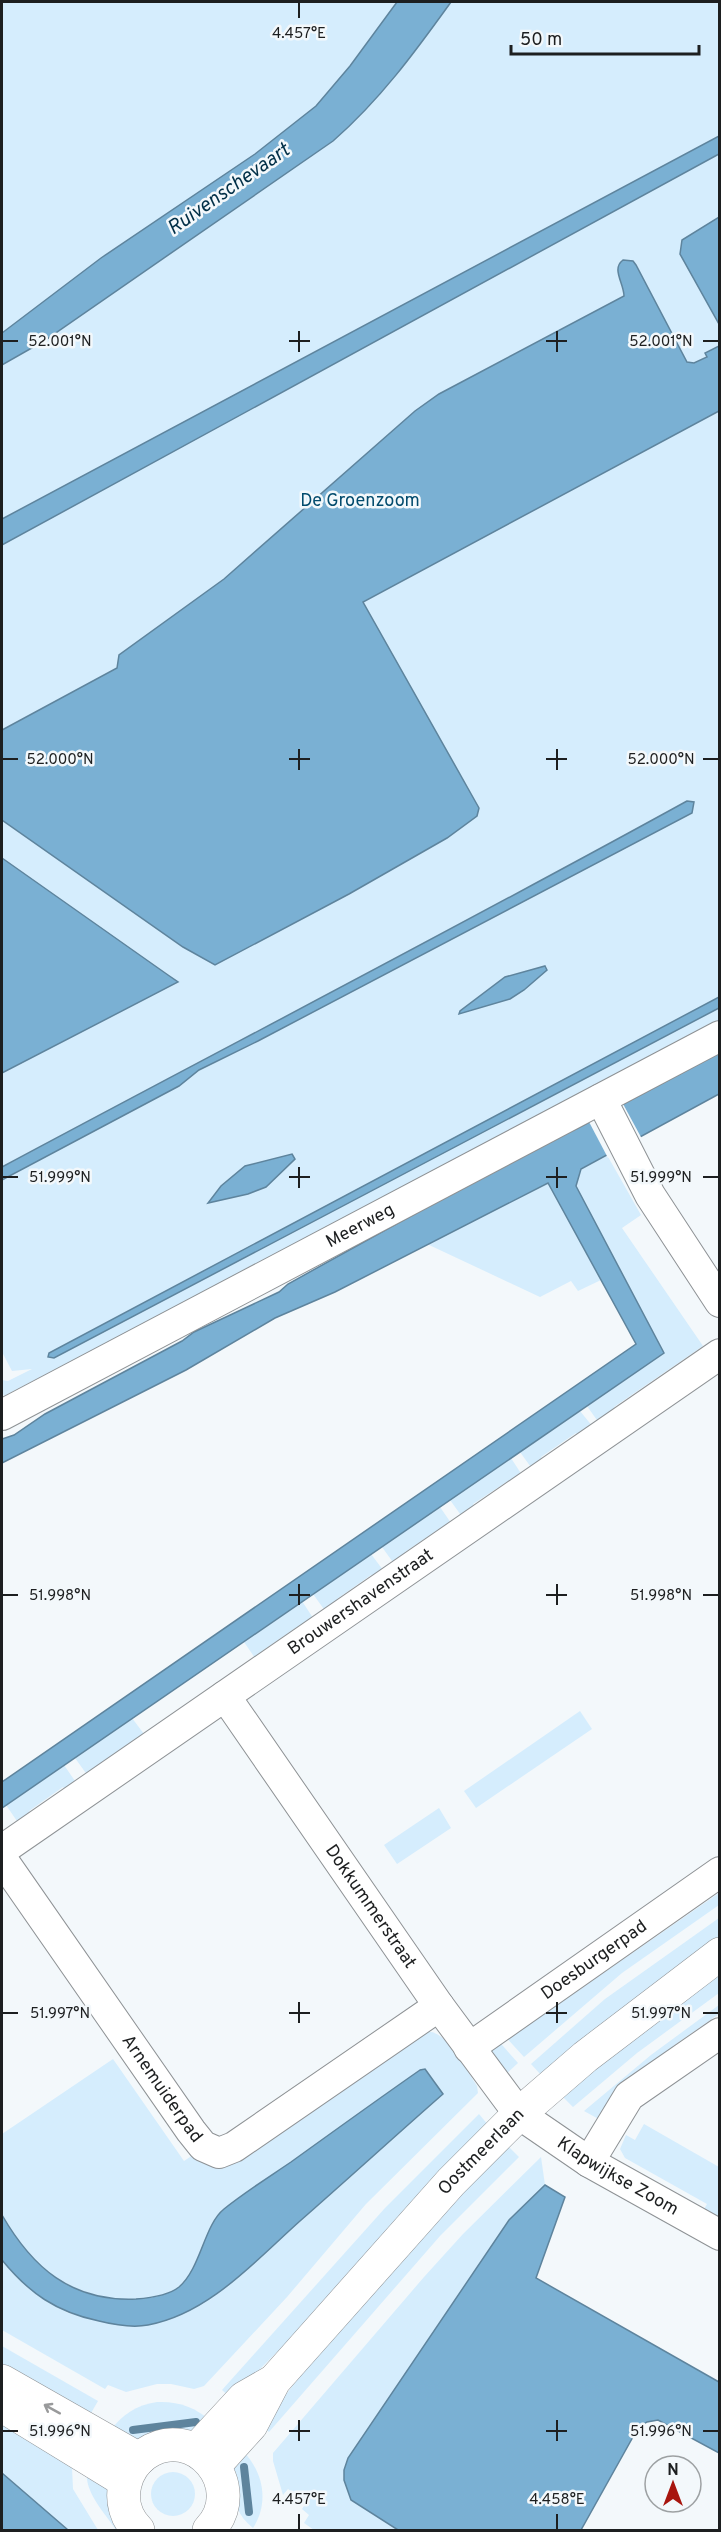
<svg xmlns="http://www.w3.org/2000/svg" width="721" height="2532" font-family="Overpass,sans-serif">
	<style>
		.green { fill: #d5edfd }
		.water { fill: #7ab0d3; stroke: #5e849d; stroke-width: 1.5 }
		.pier { fill: #f3f8fb }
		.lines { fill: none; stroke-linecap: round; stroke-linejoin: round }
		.stream { stroke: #5e849d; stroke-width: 8 }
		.street-casing { stroke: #8e9295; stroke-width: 32 }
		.secondary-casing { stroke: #8e9295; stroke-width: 34 }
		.street { stroke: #fff; stroke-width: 30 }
		.secondary { stroke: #fff; stroke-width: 33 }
		.oneway { stroke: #999a9b }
		.ticks { fill: none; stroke: #1d1f20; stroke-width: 2 }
		.labels { text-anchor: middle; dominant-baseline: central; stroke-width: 5; stroke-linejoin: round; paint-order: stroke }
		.park-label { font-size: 18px; fill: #024b6d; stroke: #f3f8fb }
		.street-label { font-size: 18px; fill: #1d1f20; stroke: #f3f8fb }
		.water-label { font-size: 20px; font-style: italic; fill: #002f47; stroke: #f3f8fb }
		.ticks-label { font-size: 15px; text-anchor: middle; fill: #1d1f20; stroke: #f3f8fb; stroke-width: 5; stroke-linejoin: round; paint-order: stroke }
	</style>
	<rect width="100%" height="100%" fill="#f3f8fb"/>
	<g class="green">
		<path d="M2,2H720L719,1001L50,1359L719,1008V1027L134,1336L121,1335L4,1396L2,1391V1380L8,1381L32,1369L12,1371L2,1352Z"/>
		<path d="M607,1155L641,1215L622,1228L703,1346L614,1407L618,1414L599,1423L587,1406L664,1353L576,1187L581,1169Z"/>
		<path d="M548,1183L601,1280L578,1291L571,1281L540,1297L427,1244Z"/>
		<path d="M580,1411L593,1427L580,1439L576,1433L541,1457L545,1463L533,1470L520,1452Z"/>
		<path d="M511,1458L522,1475L512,1486L508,1481L473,1504L477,1511L463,1518L450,1500Z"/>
		<path d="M440,1507L451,1523L443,1534L439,1529L405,1552L408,1559L395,1565L382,1547Z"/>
		<path d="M371,1554L383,1570L376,1581L371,1575L337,1599L341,1605L326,1612L313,1594Z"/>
		<path d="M302,1601L313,1618L301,1633L297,1627L262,1651L266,1657L257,1661L244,1642Z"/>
		<path d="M580,1711L592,1729L476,1808L464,1791Z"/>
		<path d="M132,1718L144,1734L100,1764L88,1776L75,1758Z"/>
		<path d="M64,1765L75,1781L68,1793L63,1787L29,1811L33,1817L19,1824L6,1805Z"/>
		<path d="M439,1808L451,1828L397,1864L384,1845Z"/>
		<path d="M719,1893V1905L622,1973L524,2057L503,2034L553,2008Z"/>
		<path d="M719,1918V1940L543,2077L531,2064L605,1999Z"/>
		<path d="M719,1968V1993L637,2053L573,2107L560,2094Z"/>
		<path d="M719,2005V2014L673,2046L677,2052L604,2122L584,2111L651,2055Z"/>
		<path d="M427,2032C446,2029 467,2071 477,2086L478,2093L366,2204L287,2297L204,2386L194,2389L171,2384H157L126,2392L108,2385L105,2389L2,2330V2260L26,2286L68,2313L123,2326L170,2319L194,2267C189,2274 184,2283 177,2288C166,2296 149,2298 137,2299C81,2302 26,2269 3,2217C0,2205 2,2151 2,2134L113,2059L184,2161L199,2151Z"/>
		<path d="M496,2038L518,2063L504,2076L489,2053Z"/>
		<path d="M479,2114L489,2126L309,2320L231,2398L222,2390L385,2208Z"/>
		<path d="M644,2124L719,2167V2217L703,2211L707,2204L625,2158L620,2149L626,2135L635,2140Z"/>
		<path d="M507,2145L519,2157L440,2236L269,2432L262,2426L323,2346Z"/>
		<path d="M541,2157L545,2185L509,2220L348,2458L351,2500L398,2530H314L304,2523L309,2515L302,2509L306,2503L288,2489L283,2495L273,2461V2453L424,2277L463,2234Z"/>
		<path d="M2,2346L98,2401L87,2420L2,2373Z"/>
		<path d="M157,2402C178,2401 195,2407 211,2421L199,2430L135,2440L109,2432C122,2415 136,2405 157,2402Z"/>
		<path d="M2,2414L72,2467L73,2489L98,2530H68L2,2473Z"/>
		<path d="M241,2449C263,2470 270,2502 253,2528C228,2508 228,2475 241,2449Z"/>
		<path d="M87,2471L105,2479L125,2530H116C105,2513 84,2492 87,2471Z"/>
		<circle cx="173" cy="2494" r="22"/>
	</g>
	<g class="water">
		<path d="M397,2H451C415,52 380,100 333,141L44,341L2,365V333L101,258L255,154L316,106L350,66Z"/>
		<path d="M719,136V154L2,545V519Z"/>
		<path d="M719,217V324L680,254L682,240Z"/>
		<path d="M623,260L633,261L636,265L687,362L694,363L707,357L705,353L719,346V411L363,602L479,808L477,816L447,838L349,894L215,965L183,947L2,820V730L117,668L119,655L224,579L415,411L439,394L624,296C624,283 611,269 623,260Z"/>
		<path d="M687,801L694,802L692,813L258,1041L199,1070L179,1086L2,1180V1167C230,1045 460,926 687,801Z"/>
		<path d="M2,858L168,975L178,982L2,1073Z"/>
		<path d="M545,966L547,970L524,990L510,999L459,1014L460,1011L505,977Z"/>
		<path d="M719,997V1008L54,1358L48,1357L49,1353Z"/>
		<path d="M719,1053V1094L581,1169L576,1186L664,1353L2,1808V1782L636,1344L548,1183L335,1292L275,1318L186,1370L2,1463V1439L14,1435L45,1414L182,1341L194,1332L279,1292L288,1284L523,1154L580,1127Z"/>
		<path d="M292,1154L295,1159L266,1187L248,1194L208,1203L221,1186L245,1166Z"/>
		<path d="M425,2069L443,2094C395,2136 348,2179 300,2221C256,2260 209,2314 148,2325C132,2328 115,2325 99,2321C56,2312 29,2293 2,2260V2215C32,2267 71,2302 136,2299C149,2298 168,2296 179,2287C201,2268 204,2225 224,2209C245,2192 269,2177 291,2162C334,2131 377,2100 420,2070Z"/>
		<path d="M545,2185L565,2197L536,2278L719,2382V2453L658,2420L647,2422L638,2428L581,2530H398L351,2500L344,2480V2470L348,2458L509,2220Z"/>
		<path d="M2,2473L68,2530H2Z"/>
	</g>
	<path class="pier" d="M622,1102L642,1139L608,1158L588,1120Z"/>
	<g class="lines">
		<g class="stream">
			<path d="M133,2430L196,2422"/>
			<path d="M244,2467L249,2512"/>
		</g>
		<defs>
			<g id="street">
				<path d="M601,1099L650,1195L720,1302"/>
				<path id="s1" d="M2,1415L720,1036"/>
				<path id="s2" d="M225,1696L439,2006L519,2114L589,2162L720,2235"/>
				<path id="s3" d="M2,1850L720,1354"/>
				<path id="s4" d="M2,1859L191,2131L203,2146L219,2153L234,2147L439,2006"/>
				<path id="s5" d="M469,2048L720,1872"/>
				<path d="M589,2162L629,2096L720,2033"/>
			</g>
			<g id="secondary">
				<path d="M2,2381L139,2459"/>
				<path d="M6,2408L125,2481"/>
				<path d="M196,2450L244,2398L272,2382"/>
				<path id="s6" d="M214,2466L251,2425L274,2381L451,2182L519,2114L585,2057L720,1954"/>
				<path d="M138,2530C126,2518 121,2501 125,2484C128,2472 135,2461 145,2454C194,2420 250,2487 209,2530"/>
			</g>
		</defs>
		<use href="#street" class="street-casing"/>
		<use href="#secondary" class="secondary-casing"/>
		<use href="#street" class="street"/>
		<use href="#secondary" class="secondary"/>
	</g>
	<defs><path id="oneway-shaft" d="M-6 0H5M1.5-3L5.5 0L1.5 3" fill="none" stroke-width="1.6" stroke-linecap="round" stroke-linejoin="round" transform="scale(1.5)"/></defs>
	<use class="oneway" href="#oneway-shaft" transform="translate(52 2409) rotate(-151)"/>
	<path class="ticks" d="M299,3V18M299,331V352M557,331V352M3,341H18M289,341H310M546,341H567M703,341H718M299,749V770M557,749V770M3,759H18M289,759H310M546,759H567M703,759H718M299,1167V1188M557,1167V1188M3,1177H18M289,1177H310M546,1177H567M703,1177H718M299,1584V1605M557,1584V1605M3,1595H18M289,1595H310M546,1595H567M703,1595H718M299,2002V2023M557,2002V2023M3,2013H18M289,2013H310M546,2013H567M703,2013H718M299,2420V2441M557,2420V2441M3,2431H18M289,2431H310M546,2431H567M703,2431H718M299,2514V2529M557,2514V2529"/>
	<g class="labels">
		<g class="park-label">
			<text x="360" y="501">De Groenzoom</text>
		</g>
		<g class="street-label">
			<text stroke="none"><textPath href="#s1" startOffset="405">Meerweg</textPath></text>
			<text stroke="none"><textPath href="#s3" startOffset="436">Brouwershavenstraat</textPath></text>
			<text stroke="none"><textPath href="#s2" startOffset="256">Dokkummerstraat</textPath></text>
			<text stroke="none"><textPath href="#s5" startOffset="153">Doesburgerpad</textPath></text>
			<text stroke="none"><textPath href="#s4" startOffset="280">Arnemuiderpad</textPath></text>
			<text stroke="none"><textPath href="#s6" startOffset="414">Oostmeerlaan</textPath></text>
			<text stroke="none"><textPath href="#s2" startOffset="628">Klapwijkse Zoom</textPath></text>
		</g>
		<g class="water-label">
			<text transform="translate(229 190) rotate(-35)">Ruivenschevaart</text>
		</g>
	</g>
	<g class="ticks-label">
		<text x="299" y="38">4.457°E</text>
		<text x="60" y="346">52.001°N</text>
		<text x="661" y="346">52.001°N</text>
		<text x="60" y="764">52.000°N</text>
		<text x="661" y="764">52.000°N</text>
		<text x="60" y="1182">51.999°N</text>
		<text x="661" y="1182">51.999°N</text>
		<text x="60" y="1600">51.998°N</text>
		<text x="661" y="1600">51.998°N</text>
		<text x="60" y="2018">51.997°N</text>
		<text x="661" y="2018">51.997°N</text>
		<text x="60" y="2436">51.996°N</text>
		<text x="661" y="2436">51.996°N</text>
		<text x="299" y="2504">4.457°E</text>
		<text x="557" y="2504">4.458°E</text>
	</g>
	<rect width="721" height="2532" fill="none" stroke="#1d1f20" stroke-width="6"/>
	<g transform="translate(673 2484)"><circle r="28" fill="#f3f8fb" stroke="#9da1a3" stroke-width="1.5"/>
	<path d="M0-4.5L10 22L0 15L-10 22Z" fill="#a8150e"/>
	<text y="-9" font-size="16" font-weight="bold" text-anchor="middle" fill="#1d1f20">N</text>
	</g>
	<path d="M511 45v9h188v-9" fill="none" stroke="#1d1f20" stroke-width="3"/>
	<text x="520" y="45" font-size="18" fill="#1d1f20" stroke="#f3f8fb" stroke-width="4.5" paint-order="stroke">50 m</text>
</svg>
